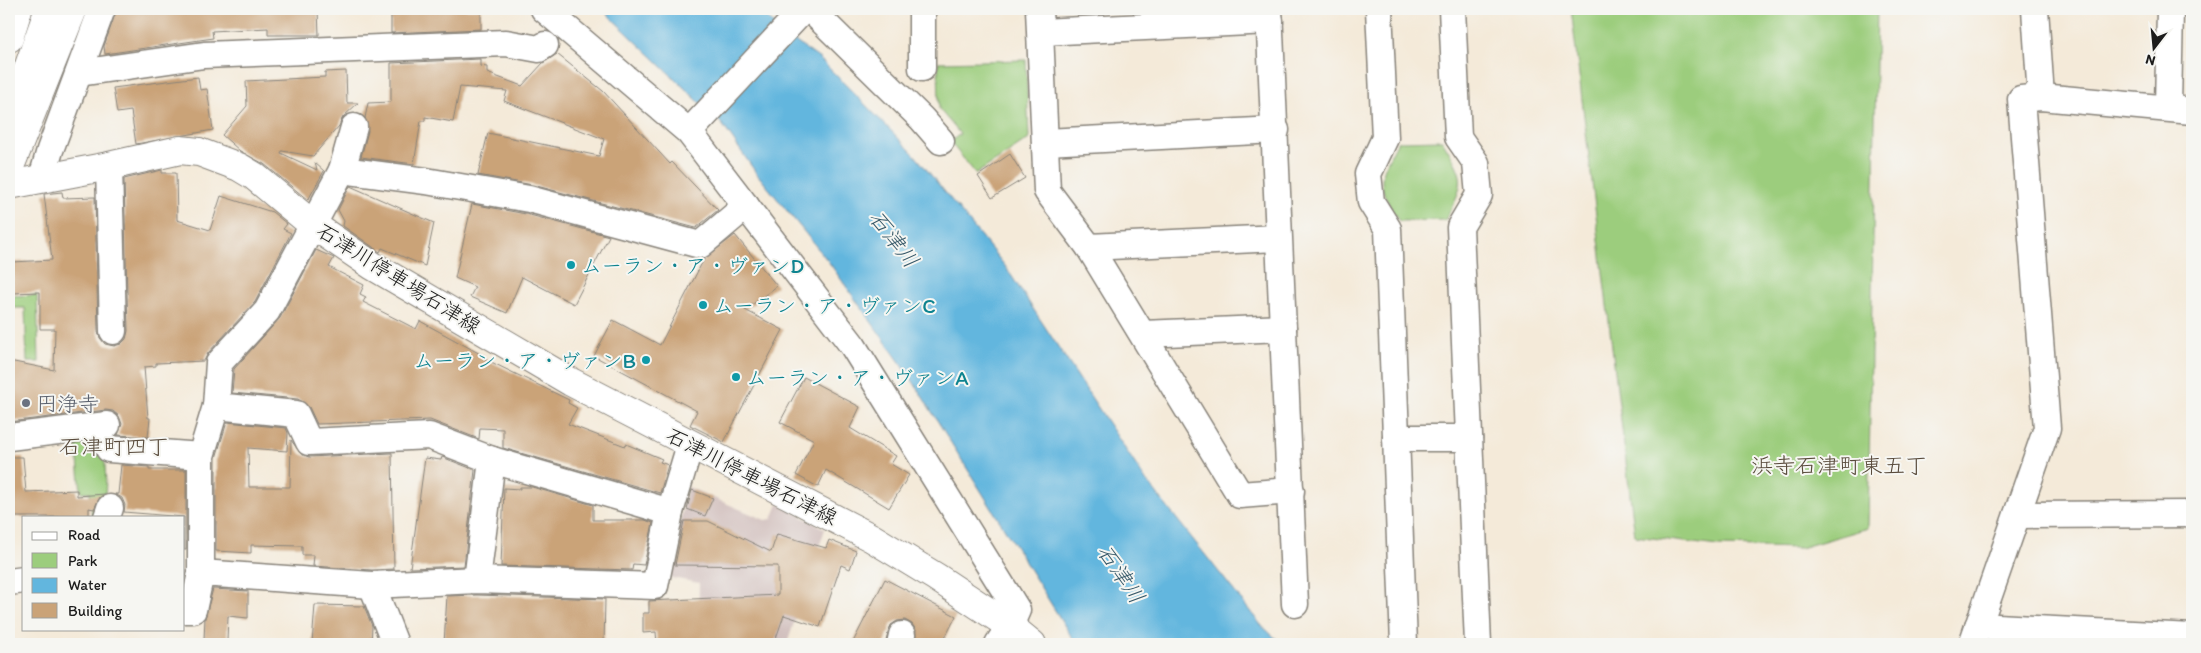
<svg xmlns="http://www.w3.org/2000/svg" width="2201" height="653" font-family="Itim,'Klee One',sans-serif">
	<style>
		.industrial { fill: #d1bfbd }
		.green { fill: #9ccd7d; stroke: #5c744c }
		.water { fill: #62b6de; stroke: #3f697d }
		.building { fill: #caa378 }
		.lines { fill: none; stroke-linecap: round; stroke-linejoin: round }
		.minor-casing { stroke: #88837a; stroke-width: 29 }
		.major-casing { stroke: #88837a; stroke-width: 30 }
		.highway-casing { stroke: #88837a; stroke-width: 30 }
		.minor { stroke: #fff; stroke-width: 26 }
		.major { stroke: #fff; stroke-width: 28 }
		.highway { stroke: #fff; stroke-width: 28 }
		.culture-dot { fill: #0f9aa8; stroke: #f6f6f2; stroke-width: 2 }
		.worship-dot { fill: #6b7280; stroke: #f6f6f2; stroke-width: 2 }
		.labels { text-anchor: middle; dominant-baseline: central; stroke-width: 4; stroke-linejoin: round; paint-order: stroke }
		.culture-label { font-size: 21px; fill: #0d838f; stroke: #f6f6f2; text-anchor: start }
		.street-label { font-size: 21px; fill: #1c1c1c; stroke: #f6f6f2 }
		.worship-label { font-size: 21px; fill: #5b616d; stroke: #f6f6f2; text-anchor: start }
		.water-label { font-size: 22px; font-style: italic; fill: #385a6a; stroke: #f6f6f2 }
		.neighbourhood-label { font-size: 22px; fill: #594b3c; stroke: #f6f6f2 }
	</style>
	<rect width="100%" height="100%" fill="#f6f6f2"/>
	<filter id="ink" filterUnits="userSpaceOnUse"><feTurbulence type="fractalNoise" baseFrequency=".02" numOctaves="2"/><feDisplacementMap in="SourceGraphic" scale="10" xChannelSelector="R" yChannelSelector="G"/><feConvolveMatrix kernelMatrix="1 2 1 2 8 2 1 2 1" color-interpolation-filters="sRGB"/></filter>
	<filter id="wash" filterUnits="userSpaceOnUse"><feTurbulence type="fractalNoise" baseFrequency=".0096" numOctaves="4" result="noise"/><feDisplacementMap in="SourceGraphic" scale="20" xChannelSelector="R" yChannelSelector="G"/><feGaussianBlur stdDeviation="1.12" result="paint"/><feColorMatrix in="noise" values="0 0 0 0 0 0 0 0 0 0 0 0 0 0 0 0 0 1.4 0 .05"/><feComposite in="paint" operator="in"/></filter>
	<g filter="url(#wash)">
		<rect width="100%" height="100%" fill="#f4ead9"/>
		<path class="industrial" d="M688,487L765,520L772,519L778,504L825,529L787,644H698L699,583L667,577Z"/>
		<g class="green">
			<path d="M1571,9H1877L1868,528L1800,548L1718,546L1635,536Z"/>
			<path d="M1026,60L1029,139L976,174L950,142L960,134L939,109L938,62Z"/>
			<path d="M1442,140C1465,179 1467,179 1445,220L1399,221C1375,184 1378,179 1398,141Z"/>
			<path d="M37,295L39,362H27L25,308H9V296Z"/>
			<path d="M103,437C104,462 110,493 100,517H92L90,492H81L76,438Z"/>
		</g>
		<path class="water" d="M602,9H757L786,35L820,59L914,154L1005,266L1145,479L1261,625L1282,644H1076L909,375L828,261L757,174L722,124Z"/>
		<g id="blocks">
			<g class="building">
				<path d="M117,9H318L319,35H268V28L212,31L213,38L105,54L104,46Z"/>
				<path d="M391,9H481V29L391,33Z"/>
				<path d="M557,54L603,91L670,164L672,162L718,210L696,228L533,185L478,175L488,133L599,156L604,139L504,101L507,91L460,87L453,122L425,117V121H421L414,164L361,157L368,131L365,118L368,103L391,102V63L480,59V66L487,67V73L522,86L543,63Z"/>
				<path d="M346,71L347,103H358L343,117L339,126L313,156L282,151L281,153L317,170L315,163L324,171L308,200L264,164L240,151L222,135L247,106L246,81L325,77V72Z"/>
				<path d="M198,77L200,90L207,89L213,130L136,144L131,111L117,113L113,88Z"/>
				<path d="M1010,154L1025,178L992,198L978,176Z"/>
				<path d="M162,170V173H176L177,220L210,230L221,196L272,212L287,224L283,229L291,233L255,302L208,353L204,361L156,363V366L144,367L148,418H150L148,437L118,435L122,424L119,416L113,411L106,410L9,422V361L54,370L55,329H40V292L13,293L12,262L52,260L44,194L62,192L63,198L95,197L98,331L100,338L105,344L114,346L121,344L126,339L128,331L124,179Z"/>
				<path d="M350,186L434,223L425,266L382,248L380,252L343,226L344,221L338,210Z"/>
				<path d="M472,204L526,214L609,236L574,304L522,277L507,313L470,297L475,287L455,278Z"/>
				<path d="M735,235L777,286L745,310L783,330L724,442L690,425L697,411L594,356L613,320L660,345L704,259Z"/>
				<path d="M316,250L334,258L329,267L364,285L360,294L366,297L363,302L416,329L420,321L484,356L483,358L569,400L568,403L577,408L568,424L625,446L626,444L662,459L660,462L668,465L660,493L503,448V429L480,428L479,439L430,420L317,424L309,407L298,399L232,393L234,369L280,318Z"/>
				<path d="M804,377L860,407L850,428L896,456L891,464L909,475L889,508L826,470L818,487L796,475L814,440L780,422Z"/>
				<path d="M227,422L286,428L288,433L287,451L248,448L249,487H290L291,440L301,454L309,457L392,453L394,569L372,570L313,566L314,555H302V546L251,545V553L216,551V458Z"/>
				<path d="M9,457H23L26,492L77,490V496L105,494L100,497L94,509L89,508V517H9Z"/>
				<path d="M442,457L475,470L464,566L410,568L425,458L441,460Z"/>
				<path d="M121,465L149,467V470H186V550H184V517L124,512L125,505L122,498L115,494H118Z"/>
				<path d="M520,487H532L593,505V520H645L653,523L644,565L633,564L632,570L501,566L504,488L520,489Z"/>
				<path d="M692,490L713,498L705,516L687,509Z"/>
				<path d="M684,521H708L771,552L777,534L826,548L829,540L856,551L850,569L841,565L820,627L784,615L774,644H657L656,632L643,633V613H649V601L778,595V566L675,565Z"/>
				<path d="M885,579L956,616L942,644H915L916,630L912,624L905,620L897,621L891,625L885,644H852Z"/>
				<path d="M213,589L248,591V618L228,616L227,641L204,640L205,618Z"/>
				<path d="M477,595L605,599L604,644H444L447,596Z"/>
				<path d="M315,605L364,606L372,626L371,644H312Z"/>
			</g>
		</g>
	</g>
	<g filter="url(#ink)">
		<use href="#blocks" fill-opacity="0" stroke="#88837a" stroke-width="1"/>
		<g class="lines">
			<defs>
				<g id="minor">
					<path d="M544,9L689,132L853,346L1017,610L1010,626L998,644"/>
					<path d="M810,9L922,119L941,141"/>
					<path d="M922,9V68"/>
					<path d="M1039,9L1047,191L1089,247L1240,495L1291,491"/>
					<path d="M1269,9L1295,604"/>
					<path d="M1379,9L1385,138L1368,174L1371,202L1388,229L1404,644"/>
					<path d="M1452,9L1458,137L1476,163L1479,195L1460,227L1478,644"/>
					<path d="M2035,9L2041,97"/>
					<path d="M1041,32L1270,21"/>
					<path d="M79,73L204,55L506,43L539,49L545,45"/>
					<path d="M2168,107L2170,9"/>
					<path d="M354,127L342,170L426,181L529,199L700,245L746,206"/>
					<path d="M689,132L804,9"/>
					<path d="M1046,142L1276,130"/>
					<path d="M109,166L113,331"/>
					<path d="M342,170L267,311L219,363L216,406L296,414L309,442L429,436L492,460L670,512"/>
					<path d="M42,178L50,150L102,9"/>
					<path d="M1089,247L1278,238"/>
					<path d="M1143,334L1283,328"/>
					<path d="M9,437L107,425"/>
					<path d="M1396,438H1469"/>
					<path d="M109,449L201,456"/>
					<path d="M2017,515L2192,514"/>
					<path d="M107,517L110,508"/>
					<path d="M201,573V456L216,406"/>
					<path d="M477,580L492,460"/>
					<path d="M9,582L24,580"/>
					<path d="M372,585L395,644"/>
					<path d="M184,610H193L201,573L372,585L477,580L655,586L670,512L690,445"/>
					<path d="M1978,626L2192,637"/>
					<path d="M900,644L902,635"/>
					<path d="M1972,644L2047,428L2021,99L2041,97L2192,111"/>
				</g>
				<path id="major" d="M9,185L109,166L180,150L199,152L239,167L254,176L313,225L373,266L571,382L872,538L936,577L1010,626L1032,644"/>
				<g id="highway">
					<path d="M9,38L18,9"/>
					<path d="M13,111L49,9"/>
					<path d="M9,169L73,9"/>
				</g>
			</defs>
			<use href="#minor" class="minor-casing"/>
			<use href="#major" class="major-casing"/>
			<use href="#highway" class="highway-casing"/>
			<use href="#minor" class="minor"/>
			<use href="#major" class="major"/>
			<use href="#highway" class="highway"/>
		</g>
	</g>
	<g class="culture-dot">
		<circle cx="571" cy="265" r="5"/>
		<circle cx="703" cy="305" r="5"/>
		<circle cx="646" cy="360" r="5"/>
		<circle cx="736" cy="377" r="5"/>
	</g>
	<circle class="worship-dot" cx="26" cy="403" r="5"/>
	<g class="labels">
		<g class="culture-label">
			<text x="581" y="265">ムーラン・ア・ヴァンD</text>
			<text x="713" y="305">ムーラン・ア・ヴァンC</text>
			<text x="636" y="360" text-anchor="end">ムーラン・ア・ヴァンB</text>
			<text x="746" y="377">ムーラン・ア・ヴァンA</text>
		</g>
		<g class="street-label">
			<text transform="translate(399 278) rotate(32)">石津川停車場石津線</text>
			<text transform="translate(752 476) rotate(27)">石津川停車場石津線</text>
		</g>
		<g class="worship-label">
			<text x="36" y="403">円浄寺</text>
		</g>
		<g class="water-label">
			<text transform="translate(894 239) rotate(52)">石津川</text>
			<text transform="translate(1121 574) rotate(56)">石津川</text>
		</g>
		<g class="neighbourhood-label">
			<text x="114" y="446">石津町四丁</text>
			<text x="1839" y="465">浜寺石津町東五丁</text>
		</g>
	</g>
	<rect width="2201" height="653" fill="none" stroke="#f6f6f2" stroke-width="30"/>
	<rect x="22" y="516" width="162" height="115" fill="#f6f6f2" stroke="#9f9f9c"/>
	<rect x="32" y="532" width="25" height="8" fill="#ffffff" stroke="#9f9f9c"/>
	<text x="68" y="540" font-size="15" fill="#1c1c1c">Road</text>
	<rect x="32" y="553" width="25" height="15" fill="#9ccd7d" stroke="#9f9f9c"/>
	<text x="68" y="566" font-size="15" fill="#1c1c1c">Park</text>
	<rect x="32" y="578" width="25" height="15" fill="#62b6de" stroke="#9f9f9c"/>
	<text x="68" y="590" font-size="15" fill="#1c1c1c">Water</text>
	<rect x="32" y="603" width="25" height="15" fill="#caa378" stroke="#9f9f9c"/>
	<text x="68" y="616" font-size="15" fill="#1c1c1c">Building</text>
	<g transform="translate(2154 48) rotate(196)" stroke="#f6f6f2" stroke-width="4" paint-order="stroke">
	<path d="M0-4L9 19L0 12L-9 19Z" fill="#1c1c1c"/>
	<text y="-8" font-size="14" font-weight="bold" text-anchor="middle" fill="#1c1c1c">N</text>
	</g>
</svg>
